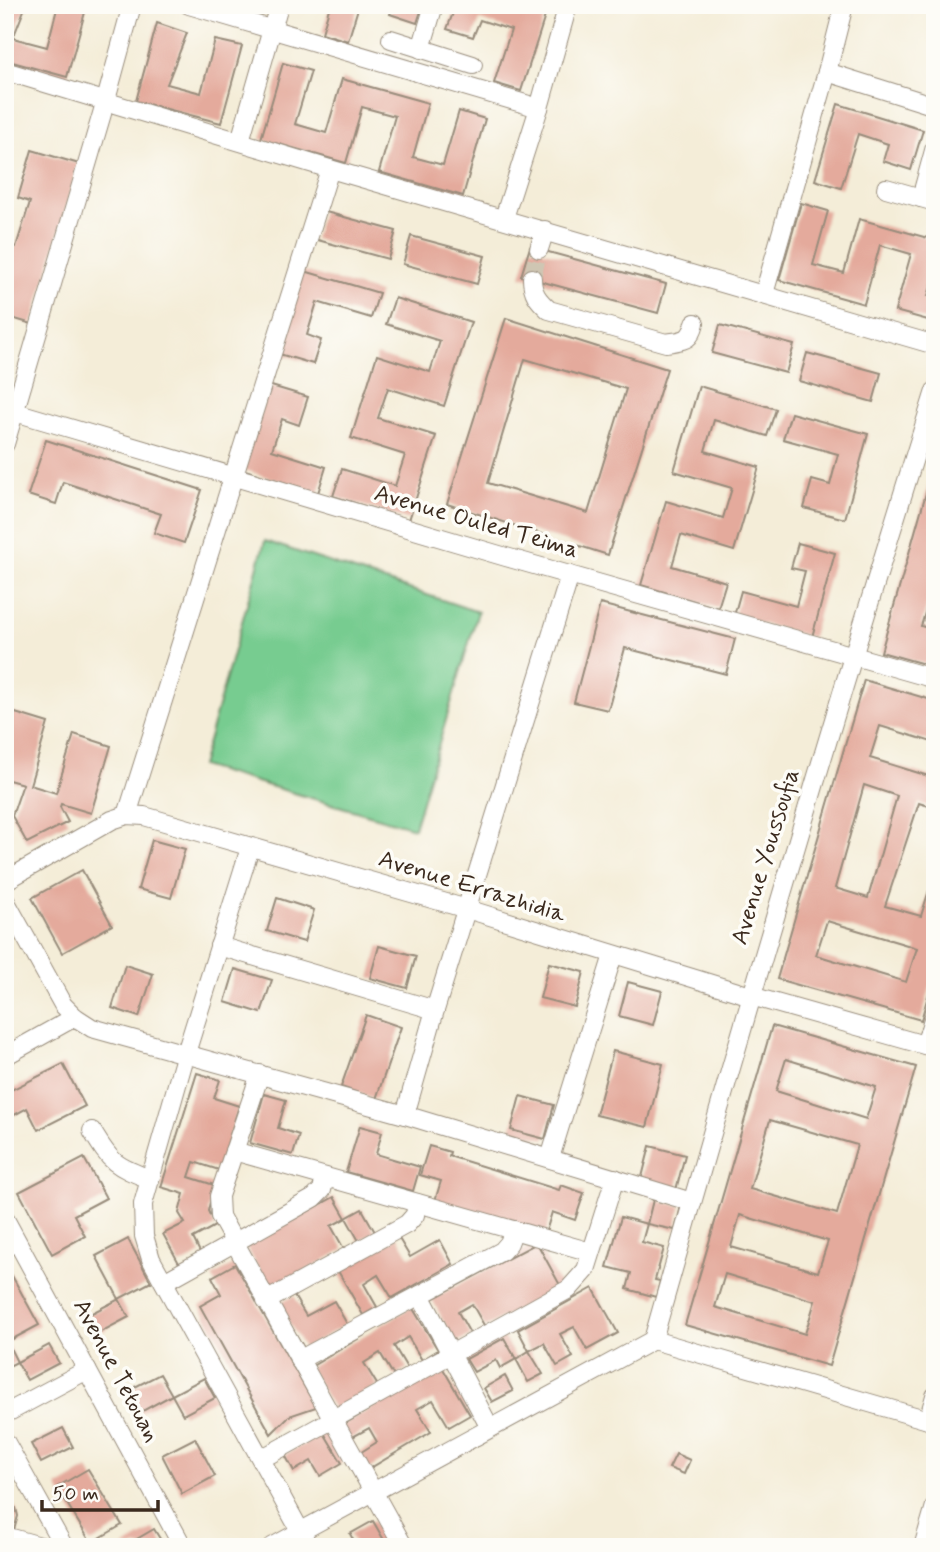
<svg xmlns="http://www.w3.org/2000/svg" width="940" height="1552" font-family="Mynerve,sans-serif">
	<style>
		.green { fill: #77cc90; stroke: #597b57; stroke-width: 2 }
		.building { fill: #e4aa9c; fill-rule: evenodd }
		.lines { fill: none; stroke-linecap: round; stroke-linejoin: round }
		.street-tunnel { stroke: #cfc6b3; stroke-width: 18; stroke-dasharray: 18 9; stroke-linecap: butt }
		.street-casing { stroke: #988c7b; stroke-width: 20 }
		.street { stroke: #fff; stroke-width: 18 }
		.labels { text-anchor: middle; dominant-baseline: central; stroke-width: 7; stroke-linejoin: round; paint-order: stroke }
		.street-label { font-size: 24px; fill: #3b2a1e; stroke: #fdfcf7 }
	</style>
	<rect width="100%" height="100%" fill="#fdfcf7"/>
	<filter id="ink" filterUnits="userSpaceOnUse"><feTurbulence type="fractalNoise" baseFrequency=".0143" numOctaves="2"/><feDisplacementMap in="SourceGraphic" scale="14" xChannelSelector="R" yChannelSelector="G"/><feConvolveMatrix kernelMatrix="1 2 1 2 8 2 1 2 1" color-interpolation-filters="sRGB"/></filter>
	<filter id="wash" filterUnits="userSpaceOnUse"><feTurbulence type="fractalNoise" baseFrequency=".00686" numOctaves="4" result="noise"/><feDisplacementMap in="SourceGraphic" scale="28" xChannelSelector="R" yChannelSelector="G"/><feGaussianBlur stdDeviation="1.57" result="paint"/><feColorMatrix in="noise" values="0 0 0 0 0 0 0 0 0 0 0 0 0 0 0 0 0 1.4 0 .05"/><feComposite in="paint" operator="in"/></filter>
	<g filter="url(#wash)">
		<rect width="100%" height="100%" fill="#f4edd8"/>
		<path class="green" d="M265,541L478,612L414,828L201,766Z"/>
		<g id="blocks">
			<g class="building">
				<path d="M5,5H26L13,38L47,47L58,5H87L67,77L5,60Z"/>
				<path d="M223,5H255L251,16Z"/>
				<path d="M330,5H359L348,41L322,33Z"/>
				<path d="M393,5H423L417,23L390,14Z"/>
				<path d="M456,5H511L545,16L521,91L494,83L511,30L480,20L473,37L447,29Z"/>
				<path d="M157,23L187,33L167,84L201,93L215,40L242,46L221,123L136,101Z"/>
				<path d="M283,63L311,71L295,124L326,133L342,79L428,103L413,157L443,165L459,111L485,119L463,196L379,172L395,116L362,107L346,163L261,139Z"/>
				<path d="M838,104L923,130L911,170L883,161L888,144L858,134L841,188L815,180Z"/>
				<path d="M32,150L79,164L32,324L5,316V243L16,247L30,202L18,198Z"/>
				<path d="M801,203L828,211L813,265L844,273L859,219L935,240V274L928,296L935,297V322L895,311L911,254L880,245L864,304L779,280Z"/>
				<path d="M322,211L396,231L388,259L314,239Z"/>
				<path d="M411,236L485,256L477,284L403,264Z"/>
				<path d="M530,247L666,284L658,313L521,276Z"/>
				<path d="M301,270L379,293L371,318L317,302L307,335L321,340L313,364L276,353Z"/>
				<path d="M395,298L471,322L444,406L388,388L378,418L436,436L409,520L333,496L342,469L395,486L405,455L351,438L377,355L430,372L440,341L386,324Z"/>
				<path d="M506,318L667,369L608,555L447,504ZM525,359L626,389L588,513L488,483Z"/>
				<path d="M720,325L794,345L786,373L712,353Z"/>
				<path d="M807,353L881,373L873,402L799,381Z"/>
				<path d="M268,385L308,397L299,425L282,419L272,450L326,467L318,493L242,469Z"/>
				<path d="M699,386L776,409L767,436L714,420L705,451L759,467L734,551L681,535L672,566L726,582L718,608L641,585L666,501L723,518L732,488L674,471Z"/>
				<path d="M791,413L868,434L845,519L804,508L812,480L830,485L838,454L783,439Z"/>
				<path d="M46,440L202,490L184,543L154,533L161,514L63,482L56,504L28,495Z"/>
				<path d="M934,465L935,594L931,593L921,626L935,630V667L881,652Z"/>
				<path d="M798,543L835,553L812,637L734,616L741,591L796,606L805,571L791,568Z"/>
				<path d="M600,604L735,639L726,674L625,648L608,710L574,702Z"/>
				<path d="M864,680L935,701V743L880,726L870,758L935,778V808L919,803L885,906L921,916L935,871V972L921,1020L777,979ZM864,785L897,796L868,898L835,888ZM827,921L917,948L906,982L816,955Z"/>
				<path d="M12,712L48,723L30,785L56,793L74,734L111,746L91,813L61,804L60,807L68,822L27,843L12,816L23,784L5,779V734Z"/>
				<path d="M152,840L185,849L171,898L138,889Z"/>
				<path d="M82,870L112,925L62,953L32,898Z"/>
				<path d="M277,898L314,910L304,942L267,931Z"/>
				<path d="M379,946L416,956L407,988L370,978Z"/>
				<path d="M549,963L584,972L575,1007L540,998Z"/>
				<path d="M125,965L153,974L139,1017L112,1008Z"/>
				<path d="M235,969L272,980L261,1013L225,1002Z"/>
				<path d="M628,982L662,991L653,1025L619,1016Z"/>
				<path d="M366,1015L401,1027L376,1099L341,1087Z"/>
				<path d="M772,1026L916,1067L829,1366L685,1325ZM786,1059L876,1087L866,1119L776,1091ZM770,1120L857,1145L837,1214L750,1189ZM740,1215L828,1241L818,1272L731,1247ZM725,1274L815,1301L805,1334L715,1307Z"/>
				<path d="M613,1051L663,1064L647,1127L596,1115Z"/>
				<path d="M63,1064L85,1106L38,1130L27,1108L5,1120V1093Z"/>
				<path d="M197,1073L220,1080L214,1098L239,1106L219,1170L194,1162L189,1177L214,1185L208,1211L215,1226L193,1238L201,1254L180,1265L163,1234L185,1223L179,1213L184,1194L161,1187Z"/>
				<path d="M264,1094L286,1100L278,1128L299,1135L293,1155L250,1143Z"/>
				<path d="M520,1096L554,1105L545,1139L511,1130Z"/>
				<path d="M360,1126L382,1132L376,1154L420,1167L413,1191L346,1172Z"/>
				<path d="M429,1146L450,1152L449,1156L559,1190L561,1185L584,1193L575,1220L552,1212L544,1238L434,1204L441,1181L420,1175Z"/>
				<path d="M650,1146L685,1155L676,1190L641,1181Z"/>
				<path d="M84,1158L106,1198L74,1215L85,1236L52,1254L19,1192Z"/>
				<path d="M334,1197L346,1218L331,1226L344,1249L271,1291L246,1246Z"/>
				<path d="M653,1200L681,1206L675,1230L647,1224Z"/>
				<path d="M362,1209L375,1232L359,1241L346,1218Z"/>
				<path d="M621,1217L647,1224L642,1242L664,1248L655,1280L660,1281L656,1297L627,1289L631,1273L607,1267Z"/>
				<path d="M398,1237L410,1257L440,1240L453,1264L392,1298L378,1275L364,1284L377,1307L363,1315L338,1271Z"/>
				<path d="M128,1239L151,1282L119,1299L96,1256Z"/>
				<path d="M537,1243L561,1287L485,1327L472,1304L458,1312L471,1335L455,1343L432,1299Z"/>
				<path d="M5,1263L39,1325L7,1342L17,1362L5,1368Z"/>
				<path d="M235,1264L316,1407L289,1416L271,1434L200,1306L221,1294L212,1277Z"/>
				<path d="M593,1288L618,1333L587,1350L574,1327L560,1334L573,1357L557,1366L544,1343L529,1351L518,1330Z"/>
				<path d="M294,1296L306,1316L334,1301L347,1324L304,1348L278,1304Z"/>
				<path d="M119,1299L129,1317L95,1335L86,1316Z"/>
				<path d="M412,1307L438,1350L422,1360L408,1337L394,1346L407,1368L394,1376L380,1353L364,1363L378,1386L335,1411L309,1368Z"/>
				<path d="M504,1338L516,1359L500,1368L496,1360L474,1372L466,1359Z"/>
				<path d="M49,1345L59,1363L27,1380L17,1362Z"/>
				<path d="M529,1351L543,1374L528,1382L516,1359Z"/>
				<path d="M442,1367L470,1415L449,1427L433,1400L417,1409L431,1432L367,1470L358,1454L377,1442L369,1428L349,1439L341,1426Z"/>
				<path d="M160,1374L172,1395L139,1413L127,1391Z"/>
				<path d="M505,1376L513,1391L492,1402L484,1388Z"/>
				<path d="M204,1378L215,1398L183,1415L172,1395Z"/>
				<path d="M63,1428L73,1447L41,1463L31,1444Z"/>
				<path d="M324,1433L342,1463L320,1476L311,1461L294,1471L285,1455Z"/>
				<path d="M195,1438L215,1476L182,1494L162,1455Z"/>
				<path d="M676,1454L690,1460L684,1474L669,1468Z"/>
				<path d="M88,1469L122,1525L91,1543L57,1487Z"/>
				<path d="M5,1503L16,1508L18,1516L14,1530L5,1527Z"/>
				<path d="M373,1521L388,1547H357L350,1534Z"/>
				<path d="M154,1529L165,1547H123Z"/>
			</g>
		</g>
	</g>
	<g filter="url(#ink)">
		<use href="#blocks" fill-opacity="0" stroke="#988c7b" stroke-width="2"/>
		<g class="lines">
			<path class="street-tunnel" d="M532,278L539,249"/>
			<defs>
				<g id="street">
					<path d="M189,5L539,108"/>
					<path d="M391,39L473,65"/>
					<path d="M421,49L434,5"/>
					<path d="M5,71L330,169L935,345"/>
					<path d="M827,72L935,106"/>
					<path d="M240,141L279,5"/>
					<path d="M886,188L935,202"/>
					<path d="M921,198L935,147"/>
					<path d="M504,218L539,108L568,5"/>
					<path d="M539,249L545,230"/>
					<path d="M532,278C532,293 538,300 549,310L666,343C684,340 690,342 695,323"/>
					<path d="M764,294L827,72L844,5"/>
					<path d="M5,409L506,557L935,679"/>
					<path d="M5,444L106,100L132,5"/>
					<path d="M127,815L330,169"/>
					<path d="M250,848L186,1053L143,1204L144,1236L151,1259L309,1547"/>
					<path d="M5,881L112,820L127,815L144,816L467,909L751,996L935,1048"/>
					<path d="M5,900L63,1005L75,1017L92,1028L405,1115L692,1202"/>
					<path d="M219,946L435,1010"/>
					<path d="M925,1045L935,1013"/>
					<path d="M5,1056L75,1017"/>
					<path d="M260,1074L219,1196L220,1216L404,1547"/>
					<path d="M405,1115L435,1010L570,575"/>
					<path d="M92,1131C111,1163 115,1166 150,1179"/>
					<path d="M234,1151L591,1252"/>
					<path d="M550,1158L613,955"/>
					<path d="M5,1219L183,1547"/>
					<path d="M164,1282L314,1198L322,1190L325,1177"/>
					<path d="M420,1295L490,1428"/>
					<path d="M266,1301L407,1224L415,1215L417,1203"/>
					<path d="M653,1340C743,1022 836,706 935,391"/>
					<path d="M299,1360L502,1251L509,1243L514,1230"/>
					<path d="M5,1414L87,1370"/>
					<path d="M928,1420L935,1396"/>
					<path d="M5,1441L64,1547"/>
					<path d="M261,1459L569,1289L586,1270L615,1178"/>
					<path d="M5,1536L44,1547"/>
					<path d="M272,1547L653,1340L935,1422"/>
					<path d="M923,1547L935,1506"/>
				</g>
			</defs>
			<use href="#street" class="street-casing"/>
			<use href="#street" class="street"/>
		</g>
	</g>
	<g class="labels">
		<g class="street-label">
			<text transform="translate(476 522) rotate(16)">Avenue Ouled Teima</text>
			<text transform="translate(766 857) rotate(-73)">Avenue Youssoufia</text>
			<text transform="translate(472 887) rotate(17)">Avenue Errazhidia</text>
			<text transform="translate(116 1371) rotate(62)">Avenue Tetouan</text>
		</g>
	</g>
	<rect width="940" height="1552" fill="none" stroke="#fdfcf7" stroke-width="28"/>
	<path d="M42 1500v10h116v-10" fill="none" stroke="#3b2a1e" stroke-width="3.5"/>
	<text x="52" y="1500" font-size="21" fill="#3b2a1e" stroke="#fdfcf7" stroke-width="5" paint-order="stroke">50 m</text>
</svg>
